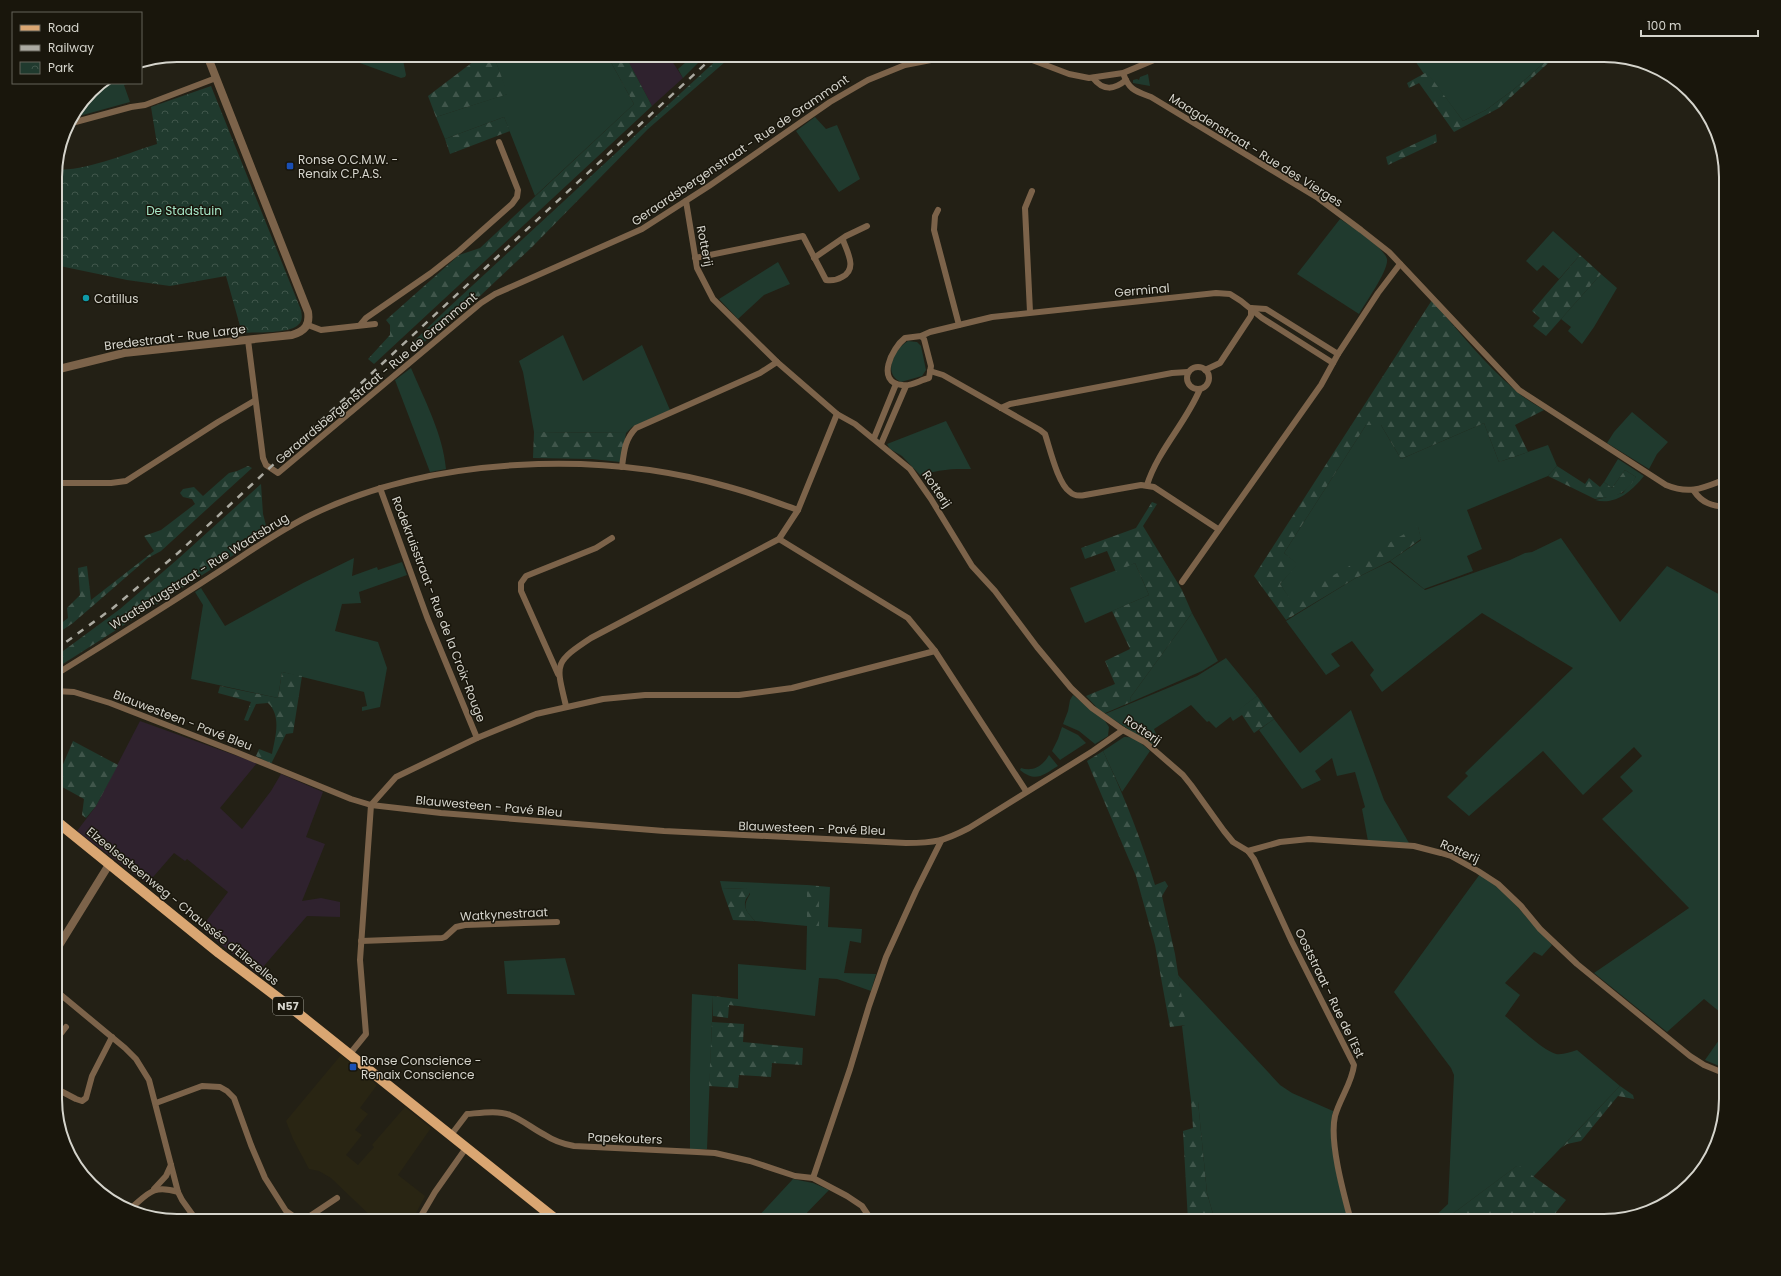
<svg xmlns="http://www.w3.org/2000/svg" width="1781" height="1276" font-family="Poppins,sans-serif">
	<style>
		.built { fill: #292513 }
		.industrial { fill: #2f222e }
		.green { fill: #203a2e }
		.forest { fill: url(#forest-firs) }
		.park { fill: url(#park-crowns) }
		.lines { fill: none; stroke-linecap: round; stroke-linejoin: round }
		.minor { stroke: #7c634a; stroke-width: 6 }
		.tertiary { stroke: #7c634a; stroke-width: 8 }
		.primary { stroke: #daa672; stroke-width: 10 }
		.rail { stroke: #abaaa1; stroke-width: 2.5; stroke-dasharray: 7 7; stroke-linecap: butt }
		.transit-dot { fill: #1a4fb4; stroke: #19160c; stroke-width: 1.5 }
		.culture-dot { fill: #0f9aa8; stroke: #19160c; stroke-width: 1.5 }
		.labels { text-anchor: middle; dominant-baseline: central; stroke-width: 3; stroke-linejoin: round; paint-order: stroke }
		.shield { fill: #19160c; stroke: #9d9b92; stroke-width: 1 }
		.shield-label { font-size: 11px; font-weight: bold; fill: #d5d4cc }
		.street-label { font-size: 12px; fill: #d5d4cc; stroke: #19160c }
		.poi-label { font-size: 12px; fill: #d5d4cc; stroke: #19160c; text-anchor: start }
		.park-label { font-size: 12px; fill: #a6e6c7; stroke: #19160c }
		.rim { fill: none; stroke: #d5d4cc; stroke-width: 2 }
	</style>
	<defs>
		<pattern id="forest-firs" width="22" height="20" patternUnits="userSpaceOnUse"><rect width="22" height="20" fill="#203a2e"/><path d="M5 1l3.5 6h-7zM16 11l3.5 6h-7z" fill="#40564b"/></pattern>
		<pattern id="park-crowns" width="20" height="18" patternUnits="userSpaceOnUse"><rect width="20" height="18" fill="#203a2e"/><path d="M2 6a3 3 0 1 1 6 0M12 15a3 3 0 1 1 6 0" fill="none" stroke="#40564b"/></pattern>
	</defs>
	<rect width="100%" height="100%" fill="#232015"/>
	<path class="built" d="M341,1055L377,1085L360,1108L368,1114L355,1130L362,1135L346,1155L358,1165L374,1147L372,1145L405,1107L431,1128L398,1175L425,1196L412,1221H376L331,1178L319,1171L309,1169L293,1139L286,1121Z"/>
	<g class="industrial">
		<path d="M625,55H668L683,78L652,106Z"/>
		<path d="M140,721L257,763L220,808L242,829L271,791L281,774L323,792L306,837L325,844L302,901L321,898L340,902V917L307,916L257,974L201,928L228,892L187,859L185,861L174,853L147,884L77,831L96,806Z"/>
	</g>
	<g class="green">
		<path d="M338,55H402L406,75L405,77L401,78Z"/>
		<path d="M505,55H607L634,104L535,196L504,117L445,139L436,117L507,94L496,62Z"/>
		<path d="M694,55H706L683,78L678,69Z"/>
		<path d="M1411,55H1553L1513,90L1486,110L1463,121L1427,73L1424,74Z"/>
		<path d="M1148,74L1150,86L1133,83V80L1137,79L1139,80L1140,77Z"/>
		<path d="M102,83H130L124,85L130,102L72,118L91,91Z"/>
		<path d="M815,117L826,129L837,125L860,179L839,192L796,131Z"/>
		<path d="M1340,219C1351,226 1384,247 1387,259C1389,270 1365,303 1359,314L1297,274Z"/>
		<path d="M1553,231L1580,255L1559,279L1543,265L1537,271L1526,261Z"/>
		<path d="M778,262L790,284L764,295L738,319L719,299Z"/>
		<path d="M1601,274L1617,288L1594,327L1582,344L1568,331L1571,327L1561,319Z"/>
		<path d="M563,335L583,381L642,345L670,410L632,427L626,433L534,432L523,372L519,361Z"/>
		<path d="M908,341L917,342L921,346L926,370L922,376L901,382C882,374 894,349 908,341Z"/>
		<path d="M411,368C424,399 443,434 446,469L430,472L395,380Z"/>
		<path d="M1632,412L1668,442L1657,454L1649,469L1607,443L1614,432Z"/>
		<path d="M946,421L971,469C952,469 938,469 921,476L902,456L890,449L887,444Z"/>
		<path d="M1484,423L1499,462L1548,445L1557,466L1548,476L1467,510L1482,549L1467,556L1473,571L1424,589L1390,561L1421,540L1418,527L1291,601L1280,584L1297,564L1284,553L1366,425H1381L1401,459Z"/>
		<path d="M1618,459L1644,476C1632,491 1615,506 1595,500L1623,493L1636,477L1625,470L1612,488L1604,482Z"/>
		<path d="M1561,538L1620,622L1667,566L1724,597L1726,595V1017L1704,999L1667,1032L1594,973L1689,908L1602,819L1633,791L1620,777L1642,756L1634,747L1583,795L1543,751L1469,816L1447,797L1468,776L1465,773L1573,668L1482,613L1382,692L1370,675L1374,670L1352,641L1331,654L1340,666L1326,675L1286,621L1354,579L1387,563L1390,562L1425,590L1510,560L1525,553L1532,552Z"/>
		<path d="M354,558L352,576L377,567L378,570L402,562L407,575L359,592L361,603L342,604L335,631L378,642L387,668L380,707L362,711V707L367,706L364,692L282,672L278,698L191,679L203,605L195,592L201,588L225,626L303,583Z"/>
		<path d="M1135,563L1149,595L1085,623L1070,588Z"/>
		<path d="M1192,613L1218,661L1202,671L1131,702L1130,698Z"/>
		<path d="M1226,658L1257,696L1216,728L1209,721L1207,722L1191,705L1154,729L1158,739L1153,745L1105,714L1197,676Z"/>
		<path d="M1073,695L1105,721L1109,727L1108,736L1095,744L1079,731L1063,724L1068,711L1070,700Z"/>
		<path d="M1351,710L1384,800L1409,843L1368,841L1362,809L1365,807L1355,772L1337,776L1332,758L1315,771L1321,780L1302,789L1259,730L1274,719L1300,753Z"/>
		<path d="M1062,727L1078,735L1086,743L1060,760L1052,751L1058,739Z"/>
		<path d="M1124,737C1135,736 1142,744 1150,751L1122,792L1103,751Z"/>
		<path d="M1049,755L1058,766C1043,775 1036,783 1020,770L1021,768C1033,772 1043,766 1049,755Z"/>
		<path d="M1480,874L1503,891L1552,945L1542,956L1534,952L1505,983L1520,995L1505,1016C1517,1025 1543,1051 1556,1054C1563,1055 1570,1052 1577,1050L1620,1086L1533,1177L1517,1166L1443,1221H1430L1448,1204L1454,1075L1451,1068L1394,992Z"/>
		<path d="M720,881L807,885V926H819V886L830,887L828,927L862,929L861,943L850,941L844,973L876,974L871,991L837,979L819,978L815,1016L738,1006V964L806,970L807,926L755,921C745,910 742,907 750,894L746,888L722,889Z"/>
		<path d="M565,958L575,995L507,994L504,961Z"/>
		<path d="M1178,975L1280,1085L1292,1093L1333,1111C1328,1145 1339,1189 1349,1221H1215L1207,1193L1198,1102L1191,1101L1182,1026L1185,1025Z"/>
		<path d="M692,994L713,996L707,1149H690V1075Z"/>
		<path d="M1726,1030V1069L1705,1060Z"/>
		<path d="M793,1179L813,1183L829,1190L799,1221H745L751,1214L756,1219Z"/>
	</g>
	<g class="forest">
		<path d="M482,55H505L496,62L508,94L436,117L428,96Z"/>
		<path d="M607,55H625L652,106L374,364L368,359L390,335V325L386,320L459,255L480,248L634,104Z"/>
		<path d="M722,55H733L648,129L532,247L481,295L416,349L411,344L447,309Z"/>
		<path d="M1553,55H1557L1499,108L1454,132L1419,83L1409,88L1407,83L1427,72L1463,121L1486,110L1513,90Z"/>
		<path d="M504,117L510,131L450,154L445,139Z"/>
		<path d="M1436,134L1437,142L1388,165L1386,157Z"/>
		<path d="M1580,255L1601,274L1546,336L1533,326L1540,318L1532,311Z"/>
		<path d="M1432,300C1458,331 1485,364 1516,391C1524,398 1534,404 1544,410L1515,425L1528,452L1499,462L1484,423L1401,459L1381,425H1366L1284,553L1298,564L1280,584L1291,600L1418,526L1421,539L1390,561L1354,579L1286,620L1254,576Z"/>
		<path d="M534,432L626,433L622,458L620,462L592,459L533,458Z"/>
		<path d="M248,466L252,468L161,551L148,558L73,623L55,635V628L68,618L67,608L80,595L78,568L87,566L91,600L154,551L144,536L161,530L195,504L192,499L183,497L180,493L183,489L194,487L203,496L229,473L237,471Z"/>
		<path d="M1557,466L1585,484L1589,478L1600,487L1604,482L1612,488L1625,470L1636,477C1624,496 1617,496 1595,499L1548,476Z"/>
		<path d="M261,484L263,514L268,533L55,669V657L120,609L179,558Z"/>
		<path d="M1152,502L1157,504L1143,526L1182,590L1192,613L1130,698L1131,702L1103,714L1086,696L1115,684L1105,661L1130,649L1112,611L1149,595L1135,563L1116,572L1107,551L1085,559L1081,548L1136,528Z"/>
		<path d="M282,672L302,676L293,733L286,734L271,764L256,756L259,749L272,754C275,738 282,716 268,703L256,704L248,721L244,720L251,702L218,693L220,686L278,698Z"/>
		<path d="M1257,696L1274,719L1254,733L1242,715L1233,721L1230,716Z"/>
		<path d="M73,741L118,765L96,806L86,818L82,815L84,799L55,783Z"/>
		<path d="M1103,751C1124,796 1141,838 1155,885L1165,881L1168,886L1162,896L1175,954L1186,1025L1170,1027L1155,945L1136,876L1087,761Z"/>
		<path d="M807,885L819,886V926H807Z"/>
		<path d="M746,888L750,890C750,894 748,896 746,899C742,908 749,914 755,921L733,920L722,889Z"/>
		<path d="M713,996L738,999V1006L729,1005L728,1018L713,1016Z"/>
		<path d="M712,1022L744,1024L743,1042L803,1048L802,1065L772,1063L771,1077L739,1075L738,1088L709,1086Z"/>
		<path d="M1620,1086L1633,1095L1634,1099L1618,1096L1581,1141L1567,1144L1561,1148Z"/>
		<path d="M1191,1101H1198L1207,1193L1215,1221H1188L1183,1131L1193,1128Z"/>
		<path d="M1518,1165L1566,1200L1549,1221H1443Z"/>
	</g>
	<path class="park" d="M211,86L301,310C302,315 303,321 298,325C289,334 255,332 242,333L226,276L170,286L127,280L55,265V169C82,173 130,152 157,144L151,107Z"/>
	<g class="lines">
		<g class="minor">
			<path d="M999,55L1027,58L1069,74L1089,78L1123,73L1166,55"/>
			<path d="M1123,73C1129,90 1135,91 1151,97L1318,198L1361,230L1389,252L1519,390L1666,485C1690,495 1703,488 1726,479"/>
			<path d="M1093,78C1103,91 1114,90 1126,80"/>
			<path d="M68,124L131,107L145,105L216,78"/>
			<path d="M686,201L697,268L713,299L777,362L837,414L855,424L910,469L931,499L972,566L995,591L1037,647L1071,688L1092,708L1123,730L1145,742L1183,775L1191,785L1224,831L1233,842L1248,851L1254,859L1292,942L1354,1065C1352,1083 1340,1098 1335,1116C1329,1142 1344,1195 1351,1221"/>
			<path d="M938,210L935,216L934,230L959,325"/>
			<path d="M695,258L803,236L826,280C832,281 837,280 842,277C858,269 847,252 843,240"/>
			<path d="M814,258L846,236L867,226"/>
			<path d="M1251,308L1266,309L1338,354"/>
			<path d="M1030,312L1025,208L1032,191"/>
			<path d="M361,324L366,318L431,273L459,251L512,204L517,197L518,190L499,142"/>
			<path d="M308,325L321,330L375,324"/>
			<path d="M921,336L924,339L931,366L929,378C920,380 911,387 902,385C875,382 892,348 905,338L921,336L930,332L992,317L1216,293L1230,294L1241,301L1262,318L1333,363"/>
			<path d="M248,340L263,458L266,465L278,473L481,303L495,294L642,229L709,186L830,102L868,80L905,65L936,59L986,55"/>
			<circle cx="1198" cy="378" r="11"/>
			<path d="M1205,370L1220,363L1251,316V308"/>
			<path d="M930,371L943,375L1040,430L1045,434C1050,449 1058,484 1070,492C1074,496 1080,496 1085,495L1141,485L1154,487L1218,529"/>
			<path d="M1001,408L1010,404L1172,373L1188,372"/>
			<path d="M874,438L896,384"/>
			<path d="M881,444L906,386"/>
			<path d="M622,467C624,451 625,439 636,428L760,373L777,362"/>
			<path d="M55,483H111L126,481L218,422L254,401"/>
			<path d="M1147,485C1158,450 1186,423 1200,389"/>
			<path d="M380,488L427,617L477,738"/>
			<path d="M1694,491C1702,503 1712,506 1726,507"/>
			<path d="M779,539L908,618L935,651L1026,791"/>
			<path d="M1182,582L1321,385L1338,354L1378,293L1400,264"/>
			<path d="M558,674L521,591V583L526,576L596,548L612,538"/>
			<path d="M55,675C108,642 160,610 212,576C245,555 276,532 311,515C433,456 600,450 729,487C752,493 775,502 798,510"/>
			<path d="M55,691L74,692L110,703L236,752L351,799L371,805L441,813L664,831L906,843C935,843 944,841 969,828L1093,751L1123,730"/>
			<path d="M566,706C556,664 553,663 591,638L779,539L798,510L837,414"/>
			<path d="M371,805L396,777L477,738L536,714L603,699L645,695H739L792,688L935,651"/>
			<path d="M1248,851L1280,842L1309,839L1414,846L1441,853L1451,856L1478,871L1498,884L1521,906L1540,929L1577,964L1690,1056L1704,1065L1726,1074"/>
			<path d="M361,941L442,938L445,937L456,927L465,925L557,922"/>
			<path d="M55,990L125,1048L136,1059L149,1080L178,1192L182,1200L197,1221"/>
			<path d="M55,1041L66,1027"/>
			<path d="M349,1055L366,1034L360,960L371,805"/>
			<path d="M55,1088L76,1099L82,1101L86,1098L92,1076L112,1037"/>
			<path d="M156,1103L202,1086L220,1087L227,1091L234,1098L251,1145L265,1178L286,1211L293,1216L301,1218L310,1216L337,1198"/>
			<path d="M451,1135L467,1114C480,1113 498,1110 510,1115C523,1120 533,1129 545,1135C554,1141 563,1144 574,1146L697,1152L715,1153L750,1161L795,1176L813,1178L847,1196L862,1206L872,1221"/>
			<path d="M813,1178L850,1069L869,1006L886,957L916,891L941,841"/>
			<path d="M154,1189L166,1176L171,1165"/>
			<path d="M129,1210C148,1194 152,1184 178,1192"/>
			<path d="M418,1221L435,1192L466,1148"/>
		</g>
		<g class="tertiary">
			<path d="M55,370L124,353L292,335C305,331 310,325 308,312L207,55"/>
			<path d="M55,952L110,863"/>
		</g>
		<path class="primary" d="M55,820L219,953L289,1006L558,1221"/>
		<path class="rail" d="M55,650L113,608L178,553L715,55"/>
	</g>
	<g class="transit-dot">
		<rect x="286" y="162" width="8" height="8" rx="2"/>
		<rect x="349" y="1063" width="8" height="8" rx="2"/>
	</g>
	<circle class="culture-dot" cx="86" cy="298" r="4"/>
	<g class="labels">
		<rect class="shield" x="273" y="997" width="30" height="18" rx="3"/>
		<g class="shield-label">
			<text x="288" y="1006">N57</text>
		</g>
		<g class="street-label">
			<text transform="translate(740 150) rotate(-34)">Geraardsbergenstraat - Rue de Grammont</text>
			<text transform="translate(1256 150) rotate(32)">Maagdenstraat - Rue des Vierges</text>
			<text transform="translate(705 246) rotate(79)">Rotterij</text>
			<text transform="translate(1142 290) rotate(-5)">Germinal</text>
			<text transform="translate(175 337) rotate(-7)">Bredestraat - Rue Large</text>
			<text transform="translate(376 378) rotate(-40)">Geraardsbergenstraat - Rue de Grammont</text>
			<text transform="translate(937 489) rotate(56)">Rotterij</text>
			<text transform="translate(199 571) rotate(-32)">Waatsbrugstraat - Rue Waatsbrug</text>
			<text transform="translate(439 609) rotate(69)">Rodekruisstraat - Rue de la Croix-Rouge</text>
			<text transform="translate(183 720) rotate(21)">Blauwesteen - Pavé Bleu</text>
			<text transform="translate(1143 730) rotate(34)">Rotterij</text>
			<text transform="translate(489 806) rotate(5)">Blauwesteen - Pavé Bleu</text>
			<text transform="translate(812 828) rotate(2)">Blauwesteen - Pavé Bleu</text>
			<text transform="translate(1460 851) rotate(24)">Rotterij</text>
			<text transform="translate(183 906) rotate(39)">Elzeelsesteenweg - Chaussée d'Ellezelles</text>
			<text transform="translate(504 914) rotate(-3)">Watkynestraat</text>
			<text transform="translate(1330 993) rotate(64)">Ooststraat - Rue de l'Est</text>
			<text transform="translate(625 1138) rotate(2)">Papekouters</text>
		</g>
		<g class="poi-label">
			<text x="298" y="159">Ronse O.C.M.W. -<tspan x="298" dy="14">Renaix C.P.A.S.</tspan></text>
			<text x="94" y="298">Catillus</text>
			<text x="361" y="1060">Ronse Conscience -<tspan x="361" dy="14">Renaix Conscience</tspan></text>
		</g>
		<g class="park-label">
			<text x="184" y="210">De Stadstuin</text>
		</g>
	</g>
	<path d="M0 0H1781V1276H0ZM177 62H1604A115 115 0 0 1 1719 177V1099A115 115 0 0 1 1604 1214H177A115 115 0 0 1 62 1099V177A115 115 0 0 1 177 62Z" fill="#19160c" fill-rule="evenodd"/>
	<path class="rim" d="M177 62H1604A115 115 0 0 1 1719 177V1099A115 115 0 0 1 1604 1214H177A115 115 0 0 1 62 1099V177A115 115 0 0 1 177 62Z"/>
	<rect x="12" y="12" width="130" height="72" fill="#19160c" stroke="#646259"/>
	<rect x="20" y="25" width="20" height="6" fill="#daa672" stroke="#646259"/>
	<text x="48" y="32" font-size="12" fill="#d5d4cc">Road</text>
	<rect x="20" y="45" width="20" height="6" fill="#abaaa1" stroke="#646259"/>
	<text x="48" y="52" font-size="12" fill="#d5d4cc">Railway</text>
	<rect x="20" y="62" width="20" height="12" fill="url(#park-crowns)" stroke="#646259"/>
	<text x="48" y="72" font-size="12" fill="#d5d4cc">Park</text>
	<path d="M1641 30v6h117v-6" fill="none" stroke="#d5d4cc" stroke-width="2"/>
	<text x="1647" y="30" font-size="12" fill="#d5d4cc" stroke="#19160c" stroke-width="3" paint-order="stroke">100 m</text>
</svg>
